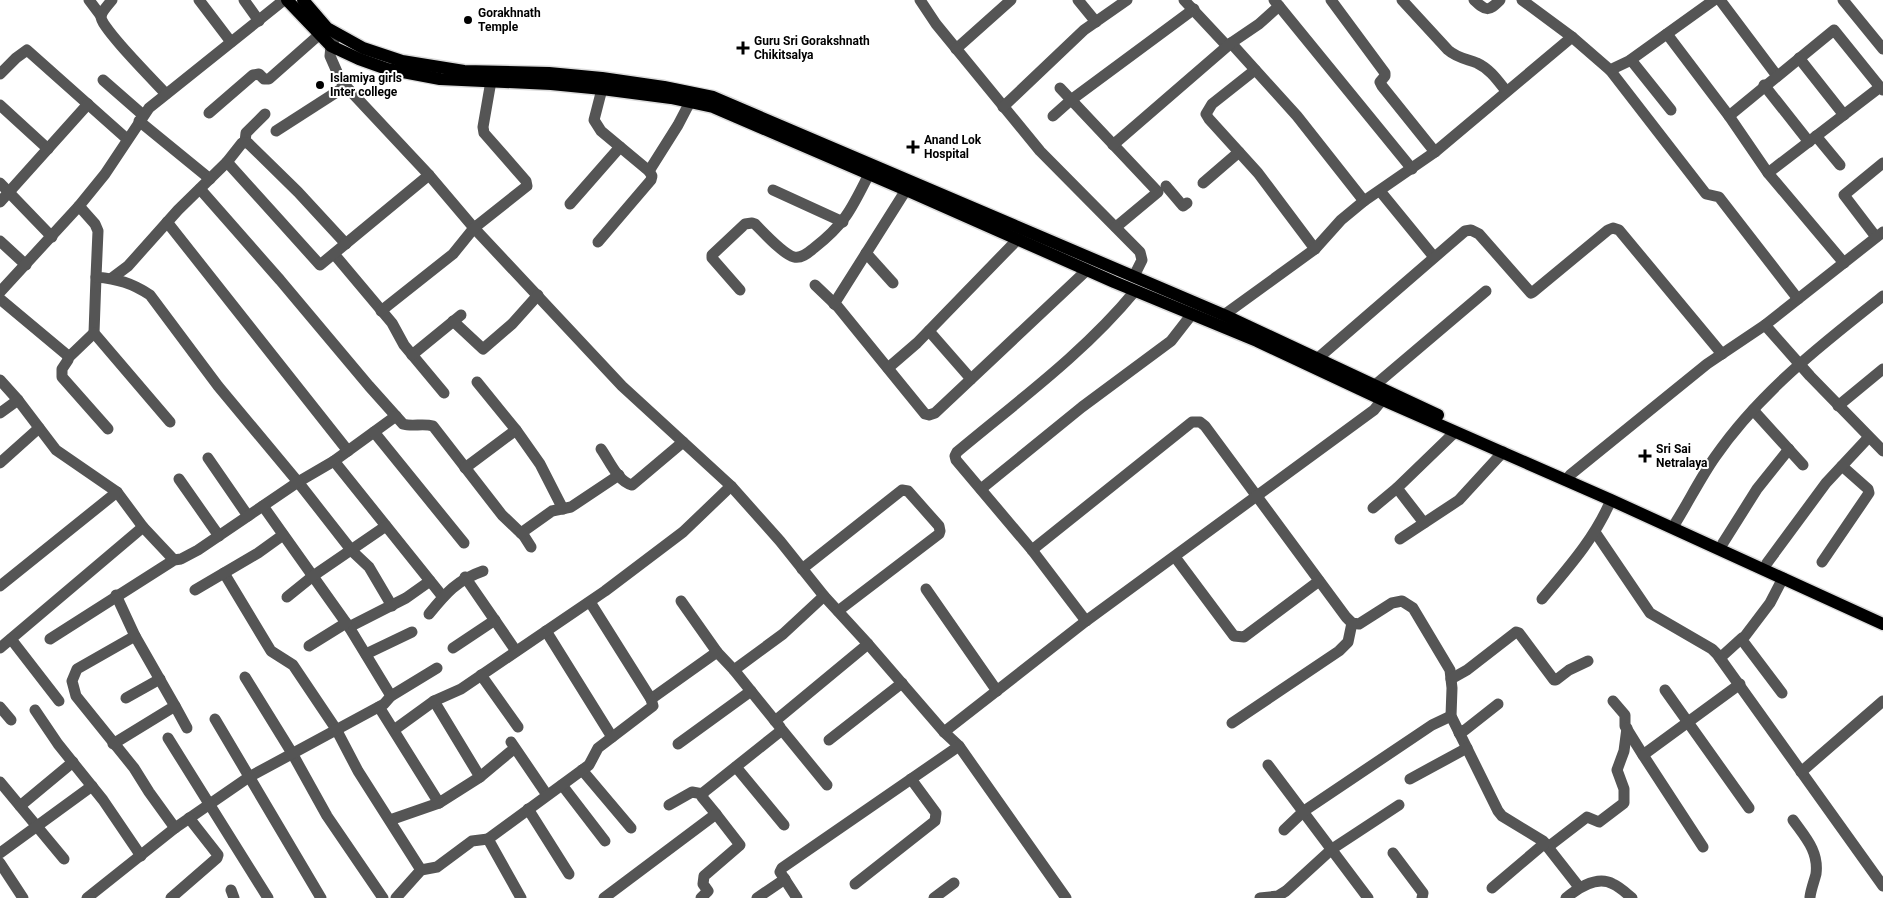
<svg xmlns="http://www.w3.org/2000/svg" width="1883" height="898" font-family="Roboto,sans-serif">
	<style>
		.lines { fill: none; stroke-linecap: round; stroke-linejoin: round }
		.major-casing { stroke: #dbdbdb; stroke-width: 15 }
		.minor { stroke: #555; stroke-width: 11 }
		.major { stroke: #000; stroke-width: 12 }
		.poi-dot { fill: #000; stroke: #fff; stroke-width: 2 }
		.labels { text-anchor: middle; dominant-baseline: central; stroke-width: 4; stroke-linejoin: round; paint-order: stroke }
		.poi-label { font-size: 12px; font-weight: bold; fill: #000; stroke: #fff; text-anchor: start }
	</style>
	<rect width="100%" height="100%" fill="#fff"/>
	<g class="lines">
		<defs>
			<g id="major">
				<path d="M287,0L331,46L359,59L387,69L440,79L551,84L602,89L671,98L713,107L913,193L1114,282L1257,341L1383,400L1611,500L1883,624"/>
				<path d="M303,0L327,28L363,48L402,61L464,71L549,73L602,78L664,87L713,97L1224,315L1438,415"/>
			</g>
		</defs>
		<use href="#major" class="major-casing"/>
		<g class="minor">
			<path d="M89,0L101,16"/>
			<path d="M112,0C109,4 102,11 101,16C98,25 157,84 166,94"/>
			<path d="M199,0L231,42"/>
			<path d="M244,0L259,21"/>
			<path d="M920,0L936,24L1040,151L1140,252L1142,260L1134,276"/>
			<path d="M1078,0L1096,22"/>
			<path d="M1184,0L1227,46"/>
			<path d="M1331,0L1385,73V76L1380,82L1382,86L1435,152"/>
			<path d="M1402,0L1448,50C1457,58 1467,59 1477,63C1490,69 1498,81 1506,91"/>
			<path d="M1474,0C1486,11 1488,12 1500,0"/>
			<path d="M1522,0L1572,37"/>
			<path d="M1720,0L1777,76"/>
			<path d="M1843,0L1883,49"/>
			<path d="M1279,6L1412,169"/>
			<path d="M1667,34L1729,116L1768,173"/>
			<path d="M334,40L331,46L330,56L341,81L429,175L474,228L622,386L731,486L780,541L824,596L868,644L944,732L959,746L1066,898"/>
			<path d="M1231,43L1297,116L1364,201"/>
			<path d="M956,49L1011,0"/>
			<path d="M1799,58L1844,115"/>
			<path d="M1631,60L1671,110"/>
			<path d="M1255,70L1212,104L1206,114L1209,119L1258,173L1315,249"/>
			<path d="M1610,70L1706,194L1719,197L1798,299"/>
			<path d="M0,74L16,58L27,50L127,139"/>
			<path d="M103,80L143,115"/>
			<path d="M1764,85L1809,142"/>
			<path d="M1060,88L1158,192L1116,227"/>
			<path d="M0,105L48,149"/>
			<path d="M1003,107L1084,30L1127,0"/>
			<path d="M209,113L253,75L259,74L264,79H269L320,34"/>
			<path d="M1053,116L1071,100L1194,9"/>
			<path d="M1729,116L1834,30L1880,87"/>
			<path d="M139,121L210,179"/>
			<path d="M276,131L346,86"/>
			<path d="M1816,136L1840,165"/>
			<path d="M245,142L246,133L265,114"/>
			<path d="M1113,145L1231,43L1259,24L1279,6L1274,0"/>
			<path d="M227,162L242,143H248L298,192L346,244"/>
			<path d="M649,171L678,125L690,102"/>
			<path d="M0,183L52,237"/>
			<path d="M1203,183L1239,152"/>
			<path d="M1166,186L1183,206L1187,203"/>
			<path d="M200,189L280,280L369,386L403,424C412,427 423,423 433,426L502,515L524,536L531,547"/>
			<path d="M773,190L843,222"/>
			<path d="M1380,191L1434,257"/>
			<path d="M0,202L88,104"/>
			<path d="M570,204L620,147"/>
			<path d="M167,222L348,451"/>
			<path d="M1876,237L1844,195L1883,163"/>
			<path d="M0,241L26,265"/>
			<path d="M598,242L651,180L652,176L649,171L601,131L594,120L602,89"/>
			<path d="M866,253L893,283"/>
			<path d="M334,254L392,323L404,345L444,393"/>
			<path d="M1844,263L1768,173L1880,87L1883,90"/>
			<path d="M96,277L94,333L170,422"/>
			<path d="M112,278L128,266L178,210L227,162L320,265L429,175"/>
			<path d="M815,285L838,307L925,414L929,415L935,413L1087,270"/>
			<path d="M740,290L712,258V255L745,224L752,223L755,224C764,233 783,254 794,257C802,259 809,252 814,248C845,224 852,208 869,174"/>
			<path d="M0,292L79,206"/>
			<path d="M0,299L67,355L68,360L62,369V377L108,429"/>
			<path d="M834,304L906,190"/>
			<path d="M381,311L453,254L474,228L527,186L526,181L484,133L483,127L491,81"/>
			<path d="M1224,315L1315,249L1341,220L1364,201L1435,152L1572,37L1610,70L1629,61L1714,0"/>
			<path d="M453,321L483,349L512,324L538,295"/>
			<path d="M1765,325L1810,376L1883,451"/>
			<path d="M929,331L971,379"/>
			<path d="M412,355L461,315"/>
			<path d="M69,357L94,333"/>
			<path d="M1317,359L1465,231L1471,230L1479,234L1531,293L1533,292L1608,230L1613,228L1619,230L1722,354"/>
			<path d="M888,368L917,343L1018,239"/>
			<path d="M0,380L18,400L56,450L117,492L143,527L174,560"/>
			<path d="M477,382L516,430L540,464L563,509"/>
			<path d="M1374,386L1486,291"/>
			<path d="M1838,406L1883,369"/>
			<path d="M1753,410L1803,465"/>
			<path d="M0,413L18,400"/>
			<path d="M396,416L334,461L443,597"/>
			<path d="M374,432L464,543"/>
			<path d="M601,449C609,460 618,482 632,485L683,442"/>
			<path d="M208,458L248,516"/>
			<path d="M334,461L298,482L352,551L369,567L392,606"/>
			<path d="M0,463L39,428"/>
			<path d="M465,468L516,430"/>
			<path d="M1570,475L1707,364L1765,325L1883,232"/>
			<path d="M179,479L219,536"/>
			<path d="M1397,488L1424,523"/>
			<path d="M981,489L1082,407L1171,341L1192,314"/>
			<path d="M263,506L349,627L391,696"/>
			<path d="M1373,508L1397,488L1455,432"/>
			<path d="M1676,522C1689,501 1701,477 1715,457C1759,393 1822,344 1883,296"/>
			<path d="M1595,532L1650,613L1712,649L1717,654L1883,886"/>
			<path d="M521,533L552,511L571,507L619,475"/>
			<path d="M1400,539L1459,500L1503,452"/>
			<path d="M1723,543L1757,489L1789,449"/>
			<path d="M1032,550L1192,422H1200L1205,426L1346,617L1352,623L1359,624L1392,603L1402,601L1413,608L1450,670L1452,688L1451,716L1498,811L1502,816L1543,841L1579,887"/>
			<path d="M1175,557L1234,636L1244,637L1319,581"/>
			<path d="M1822,562L1869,493L1868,489L1842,466"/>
			<path d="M1767,563L1826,483L1868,438"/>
			<path d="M802,569L902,490L908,491L939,526L940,531L939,534L838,611"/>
			<path d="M224,573L271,651L293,665L336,729L358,771L421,870"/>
			<path d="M465,577L516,651"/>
			<path d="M0,586L117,492"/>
			<path d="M926,589L997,691"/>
			<path d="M195,590L258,553L283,535"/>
			<path d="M287,597L313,576L386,526"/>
			<path d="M1542,599C1568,568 1595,538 1611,500"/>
			<path d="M681,601L717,652"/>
			<path d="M590,602L651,699L717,652L734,670L783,634L824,596"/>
			<path d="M429,614C446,593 457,580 483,571"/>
			<path d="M1086,621L1032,550L956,460L955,456L957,452C1018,401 1084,353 1135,291"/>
			<path d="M349,627L406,598L430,581"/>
			<path d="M546,631L612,737"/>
			<path d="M135,636L77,669L72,681L76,696L134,768L149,792L175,828"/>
			<path d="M11,639L59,701"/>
			<path d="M50,639L174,560L181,559L198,550L298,482L218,386L150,295C132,283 118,279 96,277L98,231L95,224L79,206L105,174L149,108L284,0"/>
			<path d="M309,646L346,623"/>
			<path d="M0,648L143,527"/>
			<path d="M453,648L495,620"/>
			<path d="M366,654L412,632"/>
			<path d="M1720,658L1742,638"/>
			<path d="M734,670L780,727"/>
			<path d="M481,675L518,727"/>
			<path d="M245,677L292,753L327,816L383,898"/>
			<path d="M1451,679L1467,670L1516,632L1519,633L1554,680H1556L1569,670L1588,661"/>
			<path d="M1665,690L1749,808"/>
			<path d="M1782,693L1742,640L1770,603L1783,578"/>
			<path d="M126,698L160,679"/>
			<path d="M1613,701L1625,715V726L1643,755L1703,847"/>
			<path d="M175,706L187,728"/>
			<path d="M0,707L11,720"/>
			<path d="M379,707L439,803L480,777L434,701"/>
			<path d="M35,710L58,744L103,800L141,856"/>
			<path d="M215,719L321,898"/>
			<path d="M775,721L868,644"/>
			<path d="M1232,723L1339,651L1348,642L1352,623"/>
			<path d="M394,730L434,701L461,689L605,591L683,532L731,486"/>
			<path d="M944,732L1086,621L1374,410L1387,394"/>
			<path d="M1459,733L1465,730L1498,704"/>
			<path d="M168,738L268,898"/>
			<path d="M829,740L902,683"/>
			<path d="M511,742L547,795"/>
			<path d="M113,744L175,706L135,636L116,595"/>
			<path d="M678,744L751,691"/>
			<path d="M1643,755L1740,684"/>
			<path d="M1268,765L1368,898"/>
			<path d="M736,767L784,825"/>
			<path d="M582,770L631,828"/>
			<path d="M1801,772L1883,701"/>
			<path d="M480,777L510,752"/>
			<path d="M1410,779L1467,748"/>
			<path d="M0,782L64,859"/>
			<path d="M562,785L605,841"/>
			<path d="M669,805L692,792L703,794"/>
			<path d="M20,806L73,762"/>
			<path d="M528,809L569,874"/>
			<path d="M716,814L702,797L704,792L782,730L827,785"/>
			<path d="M390,820L439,803"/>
			<path d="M1793,820C1805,837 1819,851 1816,874C1814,882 1811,889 1810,897"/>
			<path d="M1284,830L1304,811L1432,725L1451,716"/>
			<path d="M1548,847L1587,817L1599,822L1624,803V789L1617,770L1624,751L1627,728"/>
			<path d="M0,853L92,786"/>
			<path d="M1393,853L1423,893L1422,898"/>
			<path d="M0,863L23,898"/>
			<path d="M855,884L935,821L936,813L911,779"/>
			<path d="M1492,888L1545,843"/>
			<path d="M231,890L234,898"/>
			<path d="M87,898L175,828L249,777L384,704L391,696L437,668"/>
			<path d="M171,898L217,858L218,855L189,818"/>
			<path d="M396,898L421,870L437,867L472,841L488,839"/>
			<path d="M521,898L488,839L589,765L598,748L653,706L651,699"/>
			<path d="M604,898L716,814L740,845L704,876L703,884L708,891L701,898"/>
			<path d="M757,898L785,879"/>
			<path d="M797,898L780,872L782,868L959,746"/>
			<path d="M934,898L954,883"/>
			<path d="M1260,898L1278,896L1286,891L1332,849L1399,805"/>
			<path d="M1566,898C1578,888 1597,875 1613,884C1620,887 1626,893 1632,898"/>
		</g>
		<use href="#major" class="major"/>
	</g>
	<g class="poi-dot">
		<circle cx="468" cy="20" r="5"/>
		<path d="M740.5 40.5h5v5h5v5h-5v5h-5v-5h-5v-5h5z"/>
		<circle cx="320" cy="85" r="5"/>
		<path d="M910.5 139.5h5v5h5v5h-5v5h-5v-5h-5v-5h5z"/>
		<path d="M1642.5 448.5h5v5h5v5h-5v5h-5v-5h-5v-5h5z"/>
	</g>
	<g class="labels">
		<g class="poi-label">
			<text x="478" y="13">Gorakhnath<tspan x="478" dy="14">Temple</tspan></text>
			<text x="754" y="41">Guru Sri Gorakshnath<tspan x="754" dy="14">Chikitsalya</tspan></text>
			<text x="330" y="78">Islamiya girls<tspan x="330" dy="14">Inter college</tspan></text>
			<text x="924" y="140">Anand Lok<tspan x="924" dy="14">Hospital</tspan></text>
			<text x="1656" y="449">Sri Sai<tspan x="1656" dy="14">Netralaya</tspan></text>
		</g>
	</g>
</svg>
